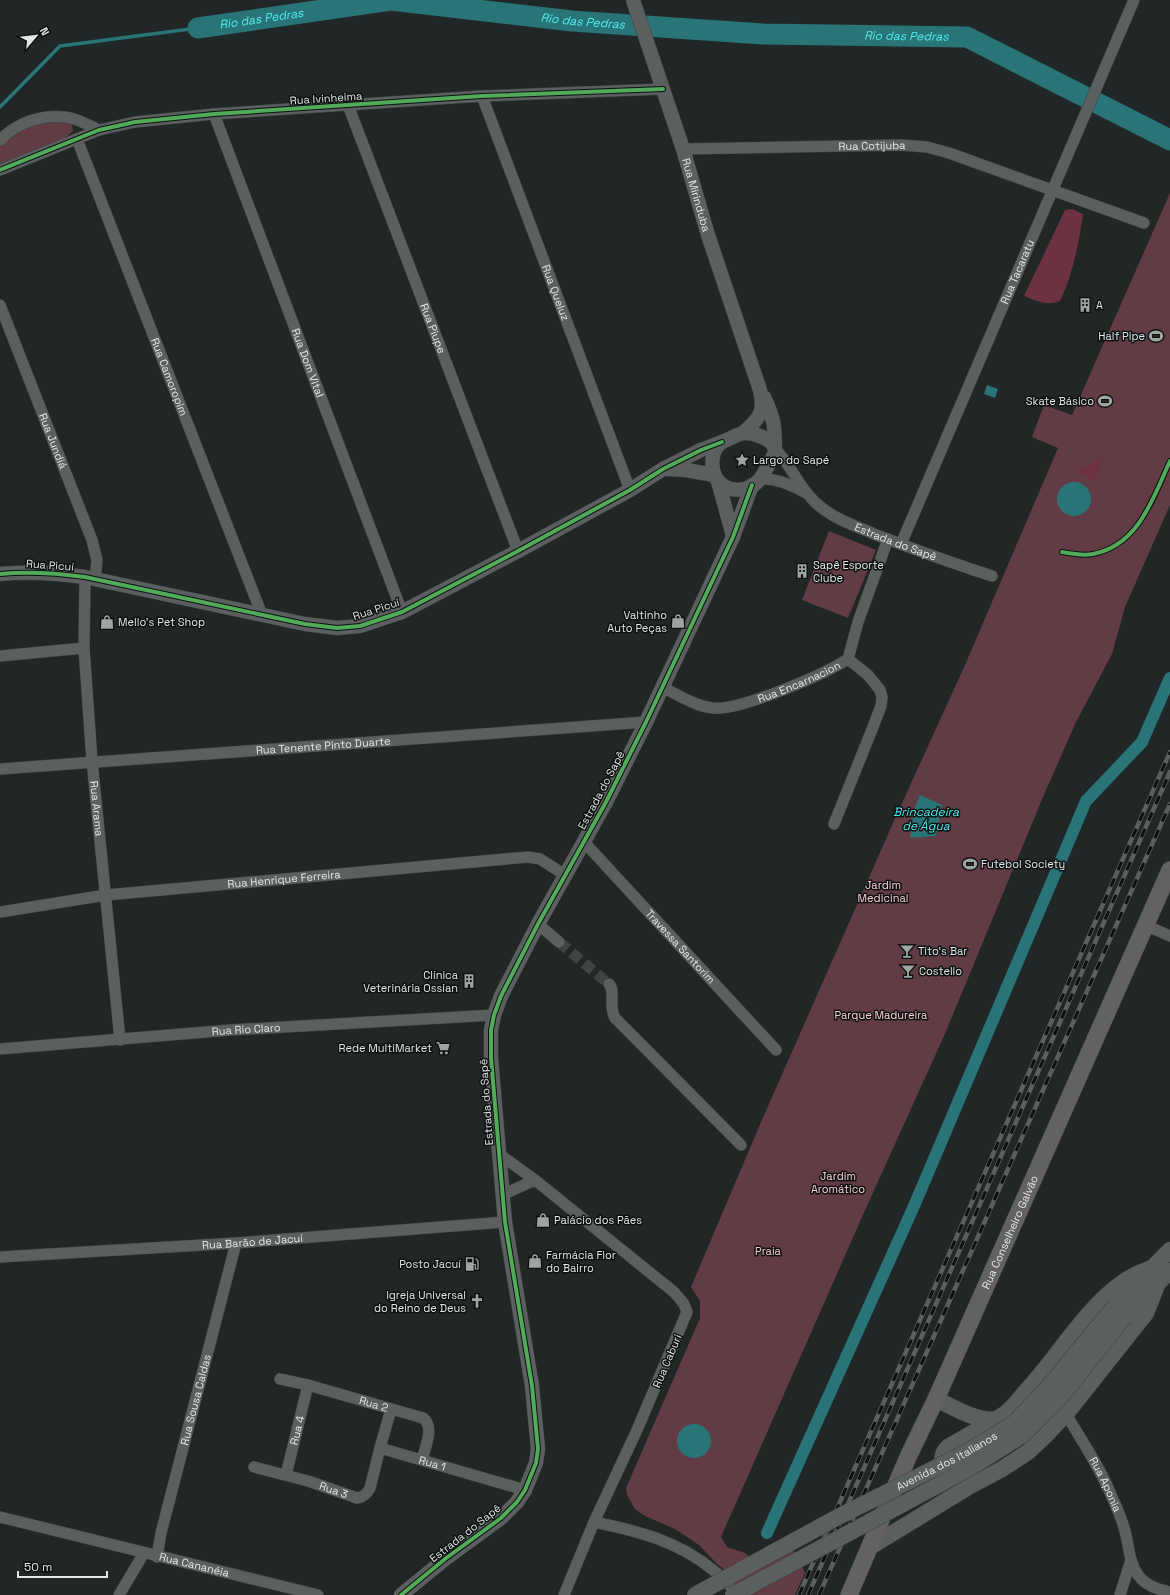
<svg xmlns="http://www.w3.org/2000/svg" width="1170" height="1595" font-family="'Space Grotesk',sans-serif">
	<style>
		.green { fill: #623c44 }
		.forest { fill: #6d3241 }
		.water { fill: #287476 }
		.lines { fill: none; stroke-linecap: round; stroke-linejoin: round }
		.stream { stroke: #287476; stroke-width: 3.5 }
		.canal { stroke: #287476; stroke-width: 12 }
		.river { stroke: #287476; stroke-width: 21 }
		.minor-tunnel { stroke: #3e4343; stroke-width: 11; stroke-dasharray: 11 5.5; stroke-linecap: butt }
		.minor-casing { stroke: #3e4242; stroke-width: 12 }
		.tertiary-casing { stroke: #3e4242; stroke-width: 15 }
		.secondary-casing { stroke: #3e4242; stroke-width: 17 }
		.primary-casing { stroke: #3e4242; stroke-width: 18 }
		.minor { stroke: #5b5f5f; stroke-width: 11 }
		.tertiary { stroke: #5b5f5f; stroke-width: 14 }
		.secondary { stroke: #5b5f5f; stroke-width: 16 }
		.primary { stroke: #636162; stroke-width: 17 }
		.rail-casing { stroke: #5c5f5f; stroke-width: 4.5 }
		.rail { stroke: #0c1010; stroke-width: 3; stroke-dasharray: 9; stroke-linecap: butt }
		.secondary-bridge-casing { stroke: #3e4242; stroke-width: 17; stroke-linecap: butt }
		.secondary-bridge { stroke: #5b5f5f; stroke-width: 16 }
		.cycleway-casing { stroke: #0c1010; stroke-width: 6 }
		.cycleway { stroke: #51ab58; stroke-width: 4 }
		.labels { text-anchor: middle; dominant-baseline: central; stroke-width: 3; stroke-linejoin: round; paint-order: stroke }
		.street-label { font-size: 11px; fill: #e2e8e8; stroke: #0c1010 }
		.poi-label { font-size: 11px; fill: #e2e8e8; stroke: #0c1010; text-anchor: start }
		.park-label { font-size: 11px; fill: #fdd0d7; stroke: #0c1010 }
		.water-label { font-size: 12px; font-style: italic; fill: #52eef1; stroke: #0c1010 }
	</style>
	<rect width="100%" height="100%" fill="#212626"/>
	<g class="green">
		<path d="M65,120L72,125L73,131L64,139L0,164V144L9,136L36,122Z"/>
		<path d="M1170,193V505L1125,607L1112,654L1076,722L1043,797L944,1036L866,1208L721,1537L727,1547L745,1553L752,1559L789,1541L805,1573L795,1595H742L728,1572L718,1565L699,1545L675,1529L645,1516L635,1509L627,1495L626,1488L700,1318V1301L691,1287L761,1122L897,814L965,665L1058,448L1032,437L1044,405L1072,415Z"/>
		<path d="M829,531L876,550L848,618L802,600Z"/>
	</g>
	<g class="forest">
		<path d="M1072,209L1083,214C1079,243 1073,274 1060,301C1047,306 1036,301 1024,296L1065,210Z"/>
		<path d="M1101,457H1102L1094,483L1088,476L1078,472Z"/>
	</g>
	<g class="water">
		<path d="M987,385L998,389L995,398L984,394Z"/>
		<circle cx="1074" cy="499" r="17"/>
		<path d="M920,795L942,805L936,836L910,838L914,810Z"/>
		<circle cx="694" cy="1441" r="17"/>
	</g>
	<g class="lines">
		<path class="stream" d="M0,107L60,46L198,28"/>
		<path class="canal" d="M767,1533L914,1206L1086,801L1142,742L1170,678"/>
		<path class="river" id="s1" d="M198,28L391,0L572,21L763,34L967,37L1170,140"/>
		<path class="minor-tunnel" d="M559,942L609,984"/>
		<defs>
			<g id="minor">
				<path id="s2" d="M482,96L630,490"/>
				<path id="s3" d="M348,105L518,551"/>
				<path id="s4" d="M214,114L402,612"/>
				<path id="s5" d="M77,139L262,615"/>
				<path d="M0,140C17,123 41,114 65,117C77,118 88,125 99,130"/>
				<path id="s6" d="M683,149L901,145L927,147L949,153L1144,223"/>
				<path d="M0,170L99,130L135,122L214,114L482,96L663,89"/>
				<path id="s7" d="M0,305L92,540L97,560L95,580"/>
				<path id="s8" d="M775,449C791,465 799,487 815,502C831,518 854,525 874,534C913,549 952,563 992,576"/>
				<path d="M760,479C777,478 791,485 806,493"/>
				<path id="s9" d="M901,544C978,362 1056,181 1134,0"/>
				<path id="s10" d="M85,577L84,648L92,761L120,1040"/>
				<path d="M0,656L84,648"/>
				<path d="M848,659L858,622L888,539"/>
				<path id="s11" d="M662,687C678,695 695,706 713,708C740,711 825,674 848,659"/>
				<path id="s12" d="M0,769L646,722"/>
				<path d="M834,824L873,727L881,706L882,697L880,690L868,675L848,659"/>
				<path id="s13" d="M584,842L776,1050"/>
				<path id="s14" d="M0,912L106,895L528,857L540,859L565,875"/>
				<path d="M538,924L559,942"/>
				<path d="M1145,925L1170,936"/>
				<path d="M609,984C616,991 608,1006 615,1018L741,1145"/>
				<path id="s15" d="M0,1049L230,1030L494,1015"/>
				<path d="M499,1154L535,1180L674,1292L684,1304L687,1312L637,1430L594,1522L564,1595"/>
				<path d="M502,1195L535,1180"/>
				<path id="s16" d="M0,1257L236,1243L505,1222"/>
				<path id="s17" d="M280,1379L308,1385L423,1418C435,1427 425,1447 422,1460"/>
				<path id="s18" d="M391,1409L380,1448L525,1490"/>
				<path id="s19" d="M1066,1414C1082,1441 1100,1467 1112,1497C1117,1508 1122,1520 1125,1531C1129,1546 1129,1562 1138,1575C1145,1585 1159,1590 1170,1592"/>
				<path id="s20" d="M254,1467L308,1481L357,1498C364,1497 367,1494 370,1488L380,1448"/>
				<path id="s21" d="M286,1475L308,1385"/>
				<path id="s22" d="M0,1517L318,1595"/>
				<path d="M594,1522C638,1531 678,1541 713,1570C722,1577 731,1585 736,1595"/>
				<path id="s23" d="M157,1557L161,1533L236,1243"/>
				<path d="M119,1595L144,1553"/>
				<path d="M1120,1595L1131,1560"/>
			</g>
			<g id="tertiary">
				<path id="s24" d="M633,0L683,149L708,235L760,390C765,412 760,418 743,433"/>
				<path d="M764,397C774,418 775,426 775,449C775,454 772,459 769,463C767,468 764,474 760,479C749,493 726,494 716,478C710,467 711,449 722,442C725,440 730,439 733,437C737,435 741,433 745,433C755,433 768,438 774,446"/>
				<path d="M665,469L686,470L714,475"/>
				<path d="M718,481L733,536"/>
				<path d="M0,574C29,571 56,573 85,577L305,624L337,628L360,626L402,612L518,551L630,490L663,469L701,450L722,442"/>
				<path d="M401,1595L445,1559L501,1518L517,1502L525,1490L536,1463L538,1449L532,1386L505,1222L491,1058V1030L494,1015L501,996L538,924L606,802L646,722L733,537L752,485"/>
			</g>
			<g id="secondary">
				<path d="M1115,1306L1170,1250"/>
				<path d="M1125,1316L1170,1271"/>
				<path d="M936,1399C951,1406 982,1425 998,1418C1010,1413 1019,1399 1027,1390C1057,1358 1086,1308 1122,1283C1131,1276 1141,1272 1152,1268"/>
				<path d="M949,1475C942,1465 939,1456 948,1447L995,1420"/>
				<path d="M870,1547L970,1486L1002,1469L1028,1452L1045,1436L1066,1414L1146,1313L1157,1285"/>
			</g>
			<g id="primary">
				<path id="s25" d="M849,1595L908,1457L936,1399L1170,870"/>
			</g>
		</defs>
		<use href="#minor" class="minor-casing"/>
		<use href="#tertiary" class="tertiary-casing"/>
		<use href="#secondary" class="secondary-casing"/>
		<use href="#primary" class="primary-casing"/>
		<use href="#minor" class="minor"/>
		<use href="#tertiary" class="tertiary"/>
		<use href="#secondary" class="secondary"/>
		<use href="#primary" class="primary"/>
		<defs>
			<g id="rail">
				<path d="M799,1595L1170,752"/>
				<path d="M808,1595L1170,772"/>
				<path d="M819,1595L1170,804"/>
			</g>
		</defs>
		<use href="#rail" class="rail-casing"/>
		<use href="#rail" class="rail"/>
		<defs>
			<g id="secondary-bridge">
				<path id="s26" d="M695,1595L838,1517L961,1455L989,1439L1014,1423L1046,1390L1115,1306"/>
				<path d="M733,1595L970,1468L1021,1436L1059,1399L1125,1316"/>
			</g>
		</defs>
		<use href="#secondary-bridge" class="secondary-bridge-casing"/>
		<use href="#secondary-bridge" class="secondary-bridge"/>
		<defs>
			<g id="cycleway">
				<path d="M0,170L99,130L135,122L214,114L482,96L663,89"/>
				<path d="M1062,552C1073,554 1083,556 1093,554C1139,545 1153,498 1170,461"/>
				<path d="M0,574C29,571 56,573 85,577L305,624L337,628L360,626L402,612L518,551L630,490L663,469L701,450L722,442"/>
				<path d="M401,1595L445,1559L501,1518L517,1502L525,1490L536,1463L538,1449L532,1386L505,1222L491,1058V1030L494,1015L501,996L538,924L606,802L646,722L733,537L752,485"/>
			</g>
		</defs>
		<use href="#cycleway" class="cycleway-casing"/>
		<use href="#cycleway" class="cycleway"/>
	</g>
	<defs>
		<symbol id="building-bare" viewBox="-9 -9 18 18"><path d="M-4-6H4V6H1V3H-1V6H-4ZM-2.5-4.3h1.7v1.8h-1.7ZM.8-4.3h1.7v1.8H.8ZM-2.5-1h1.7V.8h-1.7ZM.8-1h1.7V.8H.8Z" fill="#9ea4a4" stroke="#0c1010" stroke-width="2.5" paint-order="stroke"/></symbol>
		<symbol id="stadium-bare" viewBox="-9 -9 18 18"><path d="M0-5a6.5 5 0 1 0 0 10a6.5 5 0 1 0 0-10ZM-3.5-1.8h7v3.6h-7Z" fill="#9ea4a4" stroke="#0c1010" stroke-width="2.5" paint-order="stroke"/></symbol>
		<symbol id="sight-bare" viewBox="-9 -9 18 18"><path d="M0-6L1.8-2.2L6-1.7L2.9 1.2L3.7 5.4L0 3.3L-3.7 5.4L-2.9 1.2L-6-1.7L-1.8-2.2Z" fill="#9ea4a4" stroke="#0c1010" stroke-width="2.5" paint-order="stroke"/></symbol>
		<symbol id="shop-bare" viewBox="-9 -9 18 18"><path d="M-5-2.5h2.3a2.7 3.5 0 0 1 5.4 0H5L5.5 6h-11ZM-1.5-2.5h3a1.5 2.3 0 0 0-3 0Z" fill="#9ea4a4" stroke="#0c1010" stroke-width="2.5" paint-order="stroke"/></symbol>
		<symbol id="bar-bare" viewBox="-9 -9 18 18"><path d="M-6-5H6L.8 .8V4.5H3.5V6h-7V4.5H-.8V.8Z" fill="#9ea4a4" stroke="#0c1010" stroke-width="2.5" paint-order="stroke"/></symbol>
		<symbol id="supermarket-bare" viewBox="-9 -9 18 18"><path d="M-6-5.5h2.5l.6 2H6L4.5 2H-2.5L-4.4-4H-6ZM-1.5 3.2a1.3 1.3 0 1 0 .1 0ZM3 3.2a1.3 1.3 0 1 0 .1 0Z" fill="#9ea4a4" stroke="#0c1010" stroke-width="2.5" paint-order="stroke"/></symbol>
		<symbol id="fuel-bare" viewBox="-9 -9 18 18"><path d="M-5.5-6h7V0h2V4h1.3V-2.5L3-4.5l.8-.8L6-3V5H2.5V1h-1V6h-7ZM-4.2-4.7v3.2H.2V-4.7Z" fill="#9ea4a4" stroke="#0c1010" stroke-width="2.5" paint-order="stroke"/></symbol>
		<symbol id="church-bare" viewBox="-9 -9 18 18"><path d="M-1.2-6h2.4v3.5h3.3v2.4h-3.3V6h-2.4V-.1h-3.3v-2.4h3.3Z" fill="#9ea4a4" stroke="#0c1010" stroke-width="2.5" paint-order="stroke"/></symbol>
	</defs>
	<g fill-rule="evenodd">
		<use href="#building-bare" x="1075" y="295" width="20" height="20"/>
		<use href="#stadium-bare" x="1146" y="326" width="20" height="20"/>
		<use href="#stadium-bare" x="1095" y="391" width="20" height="20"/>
		<use href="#sight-bare" x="732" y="450" width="20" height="20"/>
		<use href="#building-bare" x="792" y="561" width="20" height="20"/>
		<use href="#shop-bare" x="668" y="611" width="20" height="20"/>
		<use href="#shop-bare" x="97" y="612" width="20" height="20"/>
		<use href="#stadium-bare" x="960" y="854" width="20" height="20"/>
		<use href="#bar-bare" x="897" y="941" width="20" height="20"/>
		<use href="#bar-bare" x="898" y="961" width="20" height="20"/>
		<use href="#building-bare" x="459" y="971" width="20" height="20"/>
		<use href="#supermarket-bare" x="433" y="1038" width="20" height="20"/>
		<use href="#shop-bare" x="533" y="1210" width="20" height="20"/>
		<use href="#shop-bare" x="525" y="1251" width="20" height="20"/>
		<use href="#fuel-bare" x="462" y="1254" width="20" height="20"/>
		<use href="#church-bare" x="467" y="1291" width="20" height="20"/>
	</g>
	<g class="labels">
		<g class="street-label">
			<text transform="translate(326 98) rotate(-4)">Rua Ivinheima</text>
			<text stroke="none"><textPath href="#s6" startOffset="189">Rua Cotijuba</textPath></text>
			<text stroke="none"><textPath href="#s24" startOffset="205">Rua Mirinduba</textPath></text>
			<text stroke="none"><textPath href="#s9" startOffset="296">Rua Tacaratu</textPath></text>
			<text stroke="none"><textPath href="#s2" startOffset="210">Rua Queluz</textPath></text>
			<text stroke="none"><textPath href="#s3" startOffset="239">Rua Piupe</textPath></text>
			<text stroke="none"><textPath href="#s4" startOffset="266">Rua Dom Vital</textPath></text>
			<text stroke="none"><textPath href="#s5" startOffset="255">Rua Camoropim</textPath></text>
			<text stroke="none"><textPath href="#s7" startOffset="146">Rua Jundiá</textPath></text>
			<text stroke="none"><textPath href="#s8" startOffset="157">Estrada do Sapê</textPath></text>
			<text transform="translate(50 565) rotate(4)">Rua Picuí</text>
			<text transform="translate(376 609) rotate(-18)">Rua Picuí</text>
			<text stroke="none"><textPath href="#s11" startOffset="146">Rua Encarnacion</textPath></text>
			<text stroke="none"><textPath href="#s12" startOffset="324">Rua Tenente Pinto Duarte</textPath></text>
			<text transform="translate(601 790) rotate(-62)">Estrada do Sapê</text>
			<text stroke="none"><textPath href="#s10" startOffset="232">Rua Arama</textPath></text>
			<text stroke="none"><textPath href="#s14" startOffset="286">Rua Henrique Ferreira</textPath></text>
			<text stroke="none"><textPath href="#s13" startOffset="142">Travessa Santorim</textPath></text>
			<text stroke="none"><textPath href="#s15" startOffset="247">Rua Rio Claro</textPath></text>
			<text transform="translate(486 1102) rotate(-94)">Estrada do Sapê</text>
			<text stroke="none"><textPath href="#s25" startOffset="397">Rua Conselheiro Galvão</textPath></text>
			<text stroke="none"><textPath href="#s16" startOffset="253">Rua Barão de Jacuí</textPath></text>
			<text transform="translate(667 1361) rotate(-67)">Rua Caburi</text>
			<text stroke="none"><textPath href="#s23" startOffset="162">Rua Sousa Caldas</textPath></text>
			<text stroke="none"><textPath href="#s17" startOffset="97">Rua 2</textPath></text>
			<text stroke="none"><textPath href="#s21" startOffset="46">Rua 4</textPath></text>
			<text stroke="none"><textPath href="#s26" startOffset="285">Avenida dos Italianos</textPath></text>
			<text stroke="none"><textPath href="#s18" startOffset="95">Rua 1</textPath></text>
			<text stroke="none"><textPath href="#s19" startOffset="81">Rua Aponia</textPath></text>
			<text stroke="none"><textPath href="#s20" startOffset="83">Rua 3</textPath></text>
			<text transform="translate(465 1533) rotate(-38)">Estrada do Sapê</text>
			<text stroke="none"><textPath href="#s22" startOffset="200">Rua Cananéia</textPath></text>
		</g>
		<g class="poi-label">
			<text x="1096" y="305">A</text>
			<text x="1145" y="336" text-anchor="end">Half Pipe</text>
			<text x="1094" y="401" text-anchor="end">Skate Básico</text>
			<text x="753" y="460">Largo do Sapé</text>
			<text x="813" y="565">Sapê Esporte<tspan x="813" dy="13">Clube</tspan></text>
			<text x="667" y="615" text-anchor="end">Valtinho<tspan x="667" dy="13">Auto Peças</tspan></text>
			<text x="118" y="622">Mello's Pet Shop</text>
			<text x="981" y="864">Futebol Society</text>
			<text x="918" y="951">Tito's Bar</text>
			<text x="919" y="971">Costello</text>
			<text x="458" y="975" text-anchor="end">Clínica<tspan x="458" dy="13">Veterinária Ossian</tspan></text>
			<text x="432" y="1048" text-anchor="end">Rede MultiMarket</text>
			<text x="554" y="1220">Palácio dos Pães</text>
			<text x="546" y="1255">Farmácia Flor<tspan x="546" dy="13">do Bairro</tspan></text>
			<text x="461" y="1264" text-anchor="end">Posto Jacuí</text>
			<text x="466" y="1295" text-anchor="end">Igreja Universal<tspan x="466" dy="13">do Reino de Deus</tspan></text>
		</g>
		<g class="park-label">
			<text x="883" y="885">Jardim<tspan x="883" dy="13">Medicinal</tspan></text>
			<text x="881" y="1015">Parque Madureira</text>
			<text x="838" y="1176">Jardim<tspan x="838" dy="13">Aromático</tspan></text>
			<text x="768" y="1251">Praia</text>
		</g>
		<g class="water-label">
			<text stroke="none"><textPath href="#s1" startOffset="64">Rio das Pedras</textPath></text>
			<text stroke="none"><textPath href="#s1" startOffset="388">Rio das Pedras</textPath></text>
			<text stroke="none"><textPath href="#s1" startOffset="712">Rio das Pedras</textPath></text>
			<text x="926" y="812">Brincadeira<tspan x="926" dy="14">de Água</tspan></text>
		</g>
	</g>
	<g transform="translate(36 36) rotate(62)" stroke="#0c1010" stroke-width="3" paint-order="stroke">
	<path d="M0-3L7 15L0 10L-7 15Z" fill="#e2e8e8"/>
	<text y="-6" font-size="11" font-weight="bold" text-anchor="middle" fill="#e2e8e8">N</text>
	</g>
	<path d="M18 1571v6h89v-6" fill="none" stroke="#e2e8e8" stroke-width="2"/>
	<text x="24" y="1571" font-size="12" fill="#e2e8e8" stroke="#0c1010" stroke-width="3" paint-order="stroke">50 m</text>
</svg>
